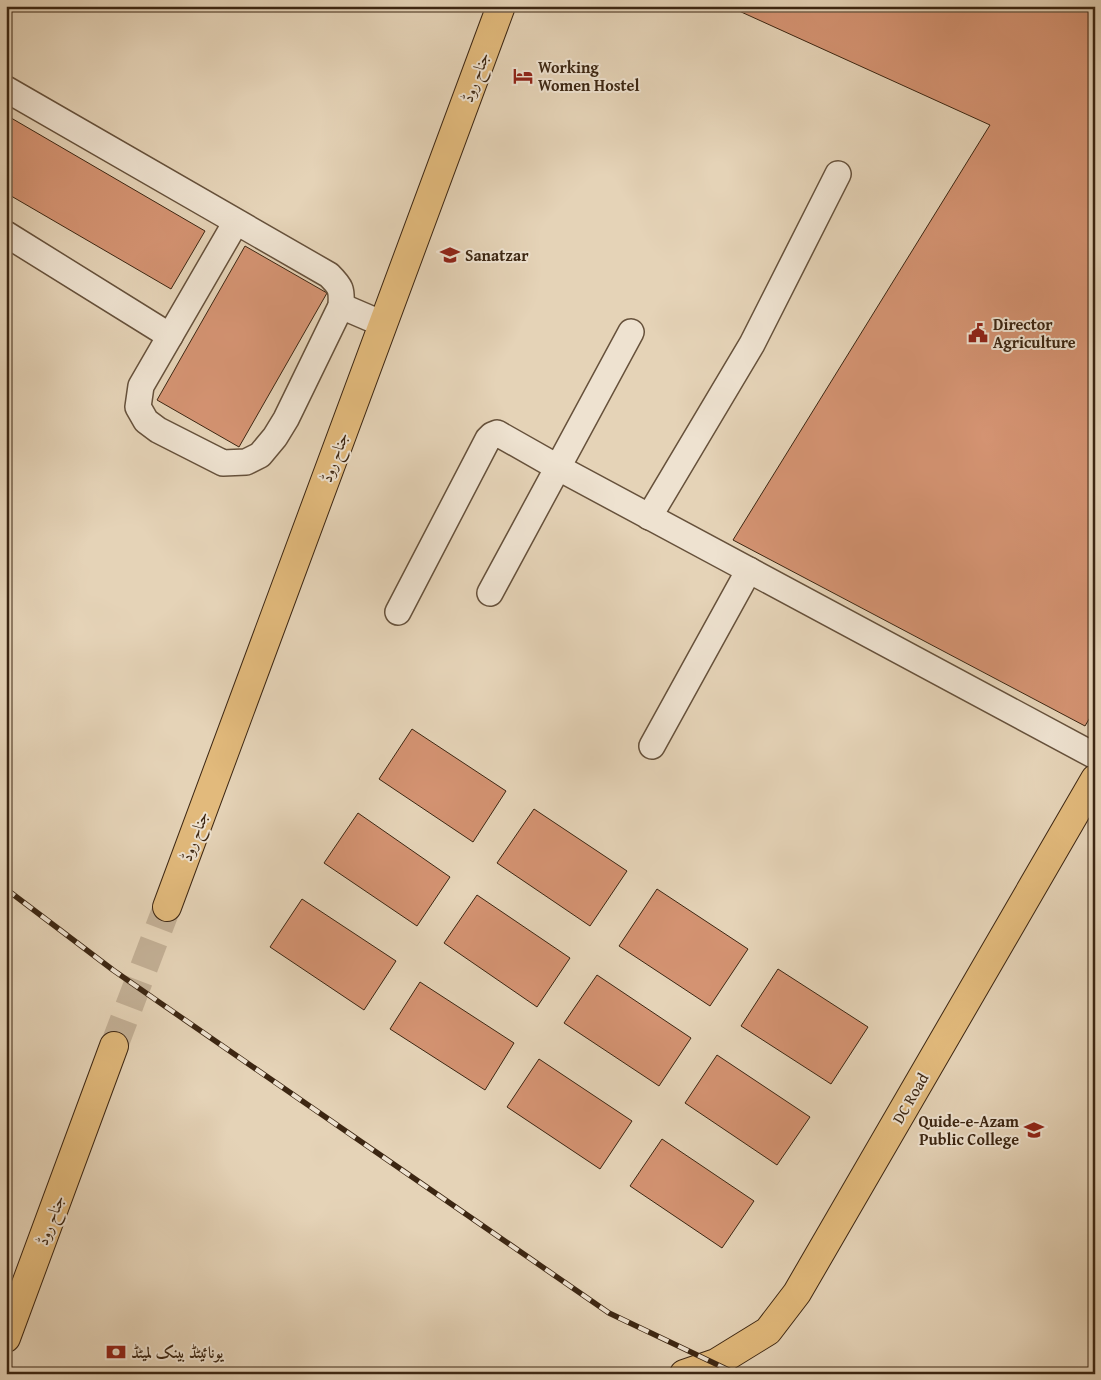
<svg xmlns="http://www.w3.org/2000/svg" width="1101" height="1380" font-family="'Gentium Book Plus',Amiri,serif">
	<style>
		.building { fill: #d49372; stroke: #3c2612 }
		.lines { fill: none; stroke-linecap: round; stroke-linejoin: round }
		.major-tunnel { stroke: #c3b096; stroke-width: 28; stroke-dasharray: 28 14; stroke-linecap: butt }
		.minor-casing { stroke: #66513b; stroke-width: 28 }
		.major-casing { stroke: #3c2612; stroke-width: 30 }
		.minor { stroke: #eee2d0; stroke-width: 25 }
		.major { stroke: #e2ba7c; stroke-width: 28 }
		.rail-casing { stroke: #3c2612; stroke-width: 5.5 }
		.rail { stroke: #eee2d0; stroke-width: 4; stroke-dasharray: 11; stroke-linecap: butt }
		.labels { text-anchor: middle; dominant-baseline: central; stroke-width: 4; stroke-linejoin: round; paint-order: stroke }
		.poi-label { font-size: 16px; font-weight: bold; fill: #3c2612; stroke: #eee2d0; text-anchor: start }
		.street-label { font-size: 16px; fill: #3c2612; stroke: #eee2d0 }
	</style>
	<rect width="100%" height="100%" fill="#e5d3b7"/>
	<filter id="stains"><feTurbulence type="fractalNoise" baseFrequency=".004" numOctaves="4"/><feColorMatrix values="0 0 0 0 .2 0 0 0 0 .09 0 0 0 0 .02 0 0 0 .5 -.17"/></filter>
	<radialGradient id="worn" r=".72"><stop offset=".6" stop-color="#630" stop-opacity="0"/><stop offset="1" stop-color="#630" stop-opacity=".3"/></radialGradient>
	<g class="building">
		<path d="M728,6H1095V709L1085,726L733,540L990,125Z"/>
		<path d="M6,115L205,231L171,289L6,193Z"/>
		<path d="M245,246L327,293L239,447L157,400Z"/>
		<path d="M412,729L506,791L473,842L379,779Z"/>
		<path d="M534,809L627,871L590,926L497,863Z"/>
		<path d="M358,813L450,877L417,926L324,863Z"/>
		<path d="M657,889L748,949L710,1006L619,946Z"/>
		<path d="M477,895L570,958L537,1007L444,943Z"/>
		<path d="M302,899L396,961L364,1010L270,947Z"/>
		<path d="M778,969L868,1027L831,1084L741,1026Z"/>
		<path d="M597,975L691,1038L659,1086L564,1023Z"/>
		<path d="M420,982L514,1043L485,1090L390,1029Z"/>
		<path d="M717,1055L810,1117L777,1165L685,1103Z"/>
		<path d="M539,1059L632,1121L600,1169L507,1107Z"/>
		<path d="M662,1139L754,1201L722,1248L630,1186Z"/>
	</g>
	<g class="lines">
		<path class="major-tunnel" d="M114,1046L167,907"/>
		<defs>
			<g id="minor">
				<path d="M6,89L329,275C341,287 342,289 341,306L286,419L275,437L260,455L246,462L223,463L158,430L146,421L138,407L141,386L236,222"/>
				<path d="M6,234L170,336"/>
				<path d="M341,306L383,324"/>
				<path d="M649,517L752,344L838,174"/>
				<path d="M490,593L631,332"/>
				<path d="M398,612L488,439L492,435L497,433L557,467L1095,756"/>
				<path d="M652,746L749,570"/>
			</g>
			<g id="major">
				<path d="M167,907L501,6"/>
				<path d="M6,1338L114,1046"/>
				<path d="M684,1374L716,1363L768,1331L797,1293L1095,779"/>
			</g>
		</defs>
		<use href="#minor" class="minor-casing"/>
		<use href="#major" class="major-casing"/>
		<use href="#minor" class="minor"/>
		<use href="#major" class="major"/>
		<defs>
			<path id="rail" d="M6,889L113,970L156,1000L609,1313L737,1374"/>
		</defs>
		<use href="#rail" class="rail-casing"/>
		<use href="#rail" class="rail"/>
	</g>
	<defs>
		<symbol id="hotel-bare" viewBox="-9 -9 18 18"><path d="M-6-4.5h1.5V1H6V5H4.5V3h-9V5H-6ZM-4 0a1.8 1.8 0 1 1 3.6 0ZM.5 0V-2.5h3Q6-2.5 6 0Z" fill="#8f2418" stroke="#eee2d0" stroke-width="2.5" paint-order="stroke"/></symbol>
		<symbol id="university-bare" viewBox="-9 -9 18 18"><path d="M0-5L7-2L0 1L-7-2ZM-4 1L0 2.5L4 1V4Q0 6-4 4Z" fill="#8f2418" stroke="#eee2d0" stroke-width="2.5" paint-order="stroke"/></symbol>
		<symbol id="civic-bare" viewBox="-9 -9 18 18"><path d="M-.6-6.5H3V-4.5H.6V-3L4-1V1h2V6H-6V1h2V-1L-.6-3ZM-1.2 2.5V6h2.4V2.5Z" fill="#8f2418" stroke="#eee2d0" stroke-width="2.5" paint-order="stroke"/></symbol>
		<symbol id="bank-bare" viewBox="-9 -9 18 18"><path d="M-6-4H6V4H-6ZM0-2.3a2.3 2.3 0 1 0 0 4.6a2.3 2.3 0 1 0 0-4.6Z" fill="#8f2418" stroke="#eee2d0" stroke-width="2.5" paint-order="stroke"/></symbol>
	</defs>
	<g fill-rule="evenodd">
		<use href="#hotel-bare" x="509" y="62" width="28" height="28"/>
		<use href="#university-bare" x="436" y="241" width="28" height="28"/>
		<use href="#civic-bare" x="964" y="319" width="28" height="28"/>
		<use href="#university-bare" x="1020" y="1116" width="28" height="28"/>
		<use href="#bank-bare" x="102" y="1338" width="28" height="28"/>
	</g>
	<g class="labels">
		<g class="poi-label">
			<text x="538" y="67">Working<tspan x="538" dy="18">Women Hostel</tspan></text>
			<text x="465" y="255">Sanatzar</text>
			<text x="993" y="324">Director<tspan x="993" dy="18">Agriculture</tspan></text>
			<text x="1019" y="1121" text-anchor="end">Quide-e-Azam<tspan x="1019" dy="18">Public College</tspan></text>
			<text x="131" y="1352">یونائیٹڈ بینک لمیٹڈ</text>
		</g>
		<g class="street-label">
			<text transform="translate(475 77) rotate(-70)">جناح روڈ</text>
			<text transform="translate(334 457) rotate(-70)">جناح روڈ</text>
			<text transform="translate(194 836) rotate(-70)">جناح روڈ</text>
			<text transform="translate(910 1098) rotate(-60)">DC Road</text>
			<text transform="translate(50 1220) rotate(-70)">جناح روڈ</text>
		</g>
	</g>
	<rect width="1101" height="1380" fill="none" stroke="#e5d3b7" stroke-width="25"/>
	<rect x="8" y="8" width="1086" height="1365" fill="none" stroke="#3c2612" stroke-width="2.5"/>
	<rect x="12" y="12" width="1076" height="1355" fill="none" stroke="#3c2612"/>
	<rect width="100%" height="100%" filter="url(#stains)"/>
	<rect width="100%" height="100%" fill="url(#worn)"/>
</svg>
